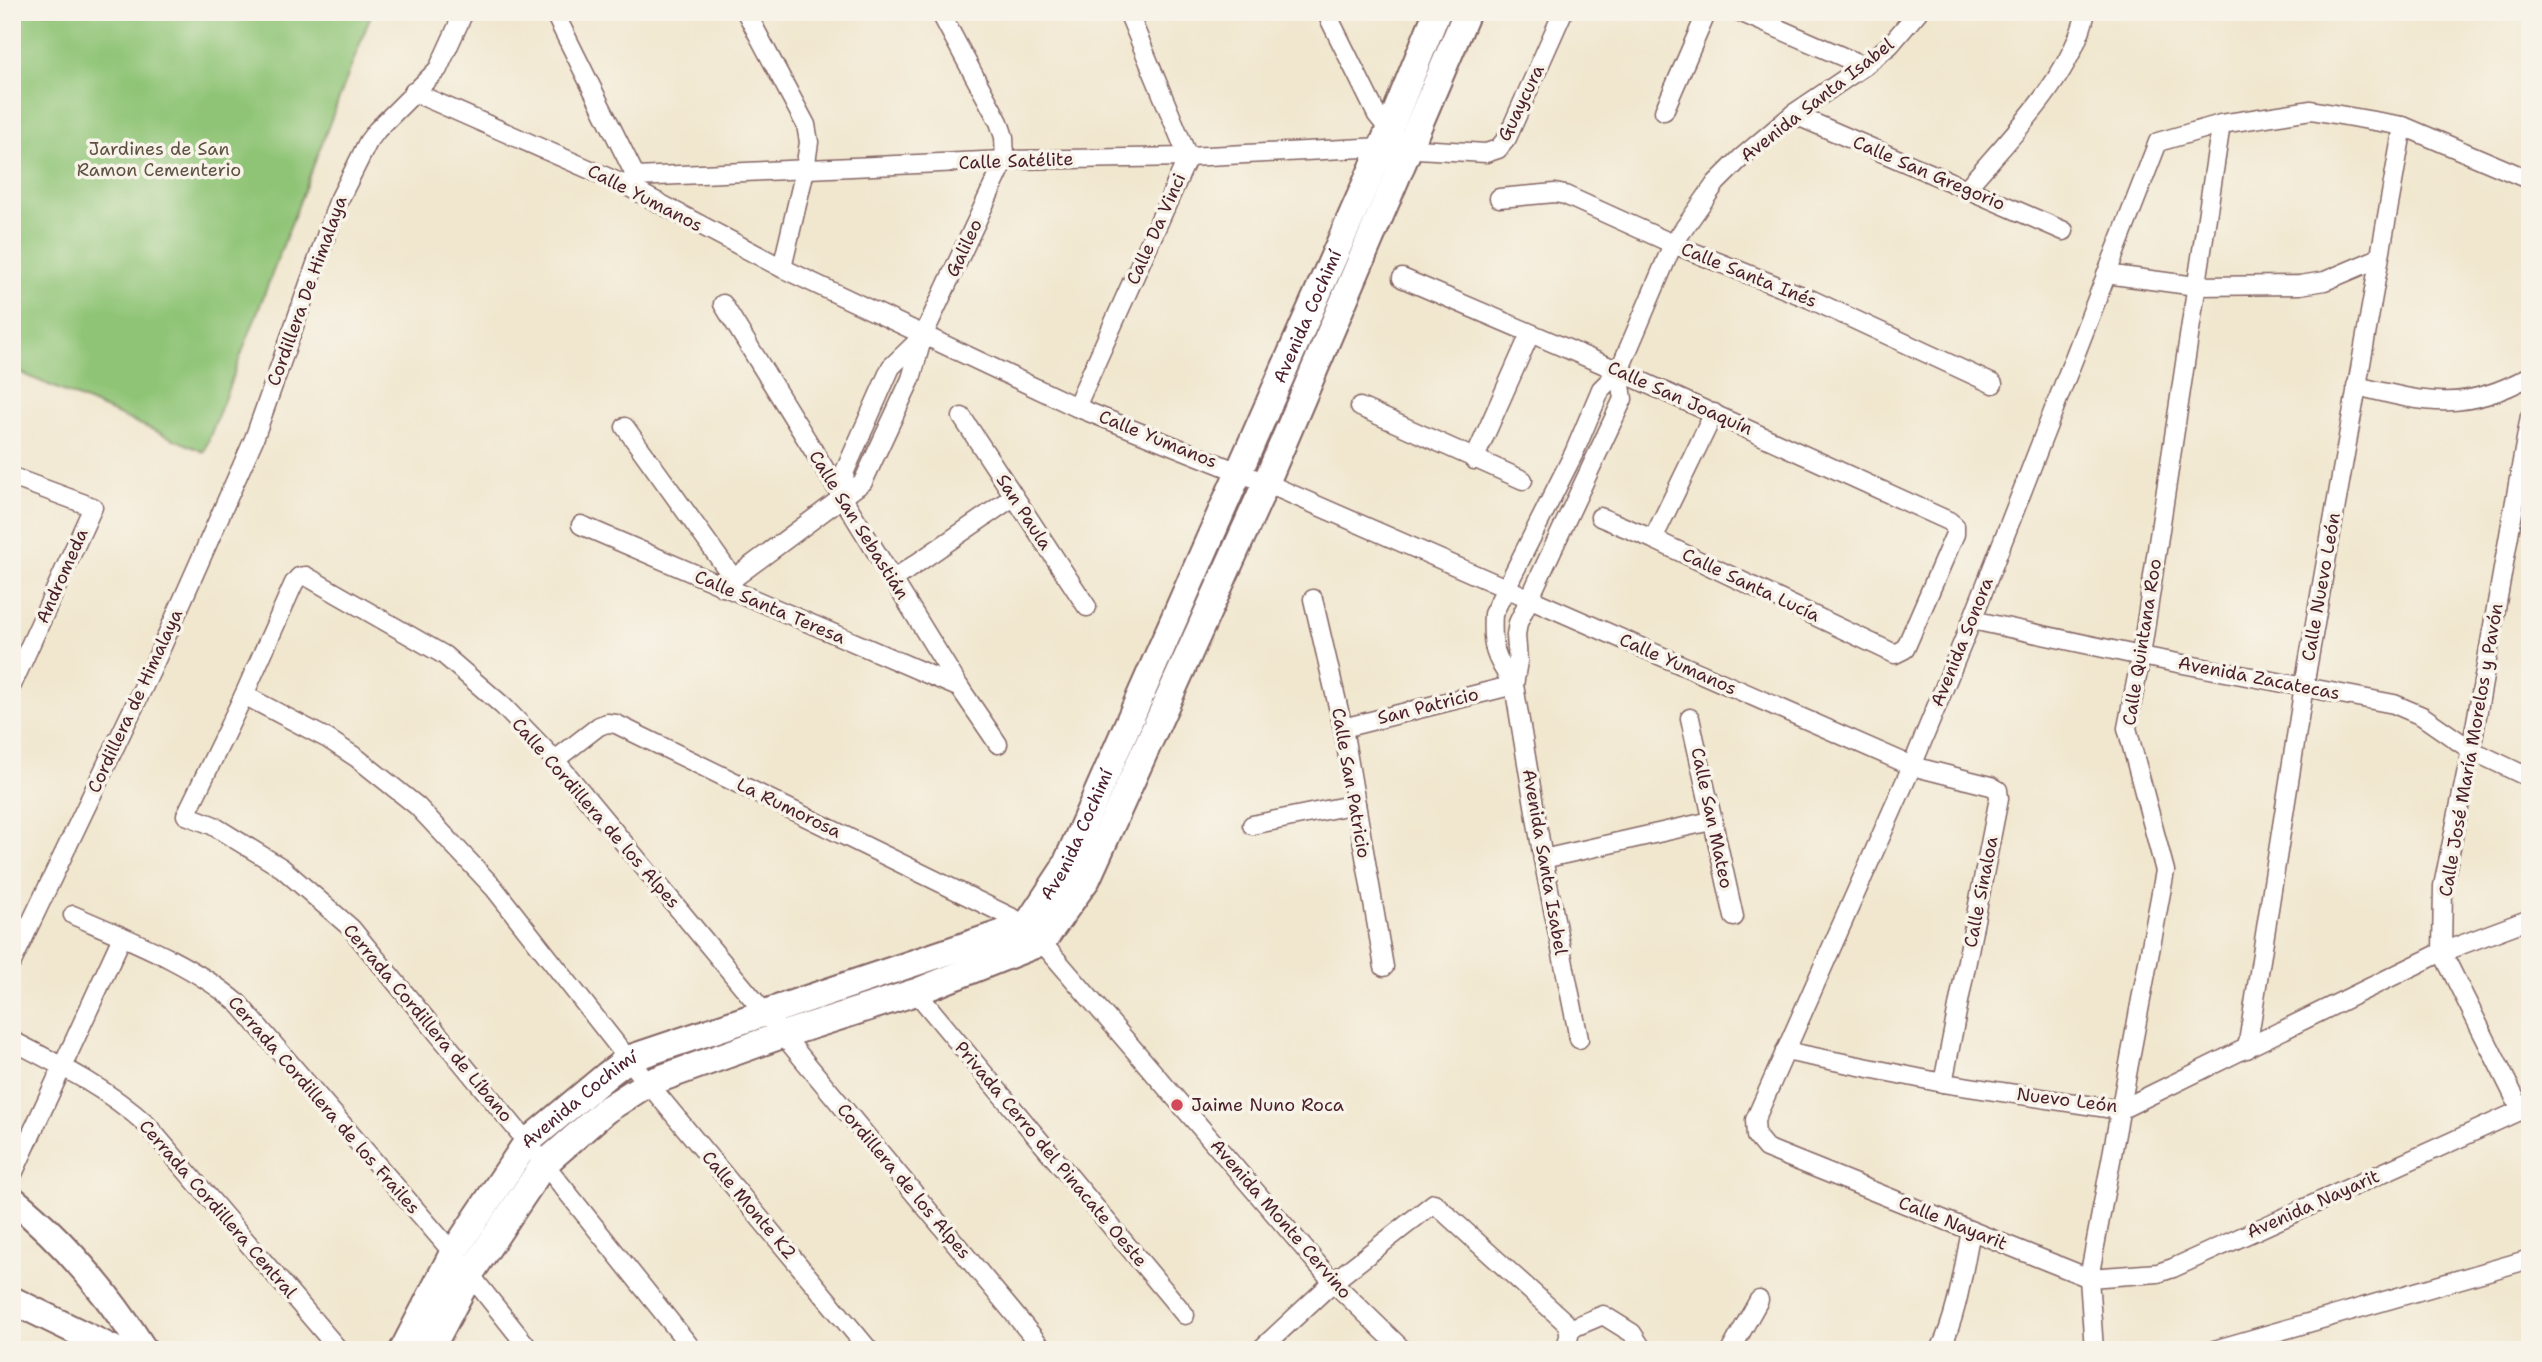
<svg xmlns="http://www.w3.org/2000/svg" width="2542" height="1362" font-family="'Shantell Sans',sans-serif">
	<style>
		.green { fill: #8fc476; stroke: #6c7250; stroke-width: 2 }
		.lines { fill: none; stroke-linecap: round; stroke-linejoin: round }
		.street-casing { stroke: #846564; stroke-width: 21 }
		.secondary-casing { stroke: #846564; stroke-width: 30 }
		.street { stroke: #fff; stroke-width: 18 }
		.secondary { stroke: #fff; stroke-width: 26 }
		.poi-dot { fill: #d1495b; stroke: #f7f3e8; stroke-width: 2.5 }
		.labels { text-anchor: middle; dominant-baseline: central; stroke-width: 7; stroke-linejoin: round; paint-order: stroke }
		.street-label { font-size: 18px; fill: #4a1f2b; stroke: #f7f3e8 }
		.park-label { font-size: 18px; fill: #5f5142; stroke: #f7f3e8 }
		.poi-label { font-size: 18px; fill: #4a1f2b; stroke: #f7f3e8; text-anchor: start }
	</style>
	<rect width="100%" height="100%" fill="#f7f3e8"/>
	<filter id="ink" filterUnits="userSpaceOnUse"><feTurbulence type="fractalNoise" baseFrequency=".0143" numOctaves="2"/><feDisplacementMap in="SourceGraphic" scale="14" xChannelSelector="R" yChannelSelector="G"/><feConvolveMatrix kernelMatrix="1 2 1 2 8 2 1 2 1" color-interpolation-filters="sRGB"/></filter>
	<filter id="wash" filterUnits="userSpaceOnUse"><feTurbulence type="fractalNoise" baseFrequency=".00686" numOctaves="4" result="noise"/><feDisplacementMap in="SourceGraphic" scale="28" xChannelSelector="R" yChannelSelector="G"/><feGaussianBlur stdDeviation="1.57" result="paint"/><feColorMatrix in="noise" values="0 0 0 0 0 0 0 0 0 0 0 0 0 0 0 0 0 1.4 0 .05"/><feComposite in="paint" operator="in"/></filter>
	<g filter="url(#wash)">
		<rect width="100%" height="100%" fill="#f1e7cf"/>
		<path class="green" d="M12,12H372L204,452L12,369Z"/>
	</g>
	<g filter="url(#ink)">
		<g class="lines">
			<defs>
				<g id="street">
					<path d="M554,12L636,177"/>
					<path d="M746,12L806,125L809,142L805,170L782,268"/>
					<path d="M1326,12L1377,115L1393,135"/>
					<path d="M1740,12L1864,66"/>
					<path d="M413,92L625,185L782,268L1076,407L1266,483L1912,766L1991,786L1998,790L1999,798L1943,1083"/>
					<path d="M1664,111L1707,12"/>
					<path d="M1793,114L2064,231"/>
					<path d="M2530,180L2403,126L2311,110L2221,124L2158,142L1972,620L1912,766L1755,1120L1756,1136L1766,1148L2089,1278L2158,1273L2173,1268L2530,1106"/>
					<path d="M625,185L636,177L1005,160L1188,157L1382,147L1486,153L1498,149L1507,138L1563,12"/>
					<path d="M1966,189C2009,138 2071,79 2086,12"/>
					<path d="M1499,198L1555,193L1565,195L1673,244L1810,299L1993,384"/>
					<path d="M2106,274L2196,286L2300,285L2325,281L2379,258"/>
					<path d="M1402,278L1619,371L1949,521L1955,526V534L1905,649L1895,654L1653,539L1600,517"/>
					<path d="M723,304L960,688L998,744"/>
					<path d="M2356,386C2427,403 2464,413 2530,376"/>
					<path d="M1076,407L1188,157L1128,12"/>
					<path d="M1360,407L1523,480"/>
					<path d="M962,417L1087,607"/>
					<path d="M625,427L734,579"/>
					<path d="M1474,460L1530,334"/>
					<path d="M12,477L93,507L12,685"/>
					<path d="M842,498L845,471L891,367L921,338"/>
					<path d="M581,525L960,688"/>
					<path d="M1653,539L1714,413"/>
					<path d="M894,579L1013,497"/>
					<path d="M722,587L863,482L911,379L923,336L1005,160L1004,137L999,122L940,12"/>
					<path d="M1313,599L1343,728L1384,967"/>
					<path d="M1972,620L2141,656L2394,704L2422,716L2471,750L2530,778"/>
					<path d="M1514,685C1495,658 1491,647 1493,614L1574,453L1601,389L1619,371L1673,244L1716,183L1741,158L1793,114L1864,66L1890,45L1918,12"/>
					<path d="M244,695L328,739L357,758L417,806L494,888L628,1059L869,1350"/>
					<path d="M1690,718L1734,917"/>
					<path d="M1343,728L1514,685"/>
					<path d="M555,760L599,726L607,723L616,724L1027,925L1333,1282L1403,1350"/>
					<path d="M1252,825L1356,804"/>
					<path d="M1543,859L1711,821"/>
					<path d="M73,915C128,939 193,964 239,1004L453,1253L530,1350"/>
					<path d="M12,962L151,671L254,439L338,202L368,142L377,130L438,69L464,12"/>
					<path d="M916,992L1185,1315"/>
					<path d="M1579,1039L1543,859L1514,685L1518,661L1516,635L1518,623L1623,399L1619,371"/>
					<path d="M13,1041C60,1065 108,1089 147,1125L339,1350"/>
					<path d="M2247,1049L2304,686L2403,126"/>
					<path d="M1785,1051L1943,1083L2120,1110L2442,952L2530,919"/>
					<path d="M2521,1110L2442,952L2443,886L2471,750L2530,416"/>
					<path d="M12,1176L122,937"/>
					<path d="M1570,1329L1603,1315L1632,1333L1643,1350"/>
					<path d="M693,1350L527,1142L351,928L282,868L212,825L186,815L244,695L294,583L299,577L306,576L444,655L503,706L555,760L1044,1350"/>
					<path d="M1260,1350L1333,1282L1434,1203L1565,1322C1572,1333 1569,1339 1564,1350"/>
					<path d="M1731,1350L1759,1300"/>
					<path d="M1940,1350C1958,1313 1963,1270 1971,1231"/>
					<path d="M2094,1350L2089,1278L2165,871L2127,728L2141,656L2221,124"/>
					<path d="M2214,1350L2530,1259"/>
				</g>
				<g id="secondary">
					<path d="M12,1199C64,1241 108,1294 144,1350"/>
					<path d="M12,1300L115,1350"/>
					<path id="s1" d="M403,1350L453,1253L527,1142L607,1075L628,1059L1027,925L1064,869L1382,147L1437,12"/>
					<path d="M430,1350L470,1274L544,1164L606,1110L648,1083L782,1035L916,992L1042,942L1087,879L1266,483L1467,12"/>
				</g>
			</defs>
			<use href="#street" class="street-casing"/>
			<use href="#secondary" class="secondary-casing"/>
			<use href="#street" class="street"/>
			<use href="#secondary" class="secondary"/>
		</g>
	</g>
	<circle class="poi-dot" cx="1177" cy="1105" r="7"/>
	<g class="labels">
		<g class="street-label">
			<text transform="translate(1817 100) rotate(-38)">Avenida Santa Isabel</text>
			<text transform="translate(1521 103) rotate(-64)">Guaycura</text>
			<text transform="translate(1016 161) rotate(-2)">Calle Satélite</text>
			<text transform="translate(1929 173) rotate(23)">Calle San Gregorio</text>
			<text transform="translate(645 198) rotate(27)">Calle Yumanos</text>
			<text transform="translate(1156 229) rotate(-66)">Calle Da Vinci</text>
			<text transform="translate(964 248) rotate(-65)">Galileo</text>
			<text transform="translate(1749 275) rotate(22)">Calle Santa Inés</text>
			<text transform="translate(307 291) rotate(-70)">Cordillera De Himalaya</text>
			<text stroke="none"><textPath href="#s1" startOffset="1465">Avenida Cochimí</textPath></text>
			<text transform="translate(1680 398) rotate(24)">Calle San Joaquín</text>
			<text transform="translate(1158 439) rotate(22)">Calle Yumanos</text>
			<text transform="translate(1024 512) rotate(57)">San Paula</text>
			<text transform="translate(859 525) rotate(58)">Calle San Sebastián</text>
			<text transform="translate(62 576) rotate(-66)">Andromeda</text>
			<text transform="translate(1751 585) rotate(25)">Calle Santa Lucía</text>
			<text transform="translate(2321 587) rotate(-80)">Calle Nuevo León</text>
			<text transform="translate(770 607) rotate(23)">Calle Santa Teresa</text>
			<text transform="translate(1962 642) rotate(-68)">Avenida Sonora</text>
			<text transform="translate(2142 642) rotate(-81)">Calle Quintana Roo</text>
			<text transform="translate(1678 664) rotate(24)">Calle Yumanos</text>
			<text transform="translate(2259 678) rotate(11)">Avenida Zacatecas</text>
			<text transform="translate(135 701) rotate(-65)">Cordillera de Himalaya</text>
			<text transform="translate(1428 706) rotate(-14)">San Patricio</text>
			<text transform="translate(2471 750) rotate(-80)">Calle José María Morelos y Pavón</text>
			<text transform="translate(1351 783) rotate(80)">Calle San Patricio</text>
			<text transform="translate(789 808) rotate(26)">La Rumorosa</text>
			<text transform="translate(596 813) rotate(49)">Calle Cordillera de los Alpes</text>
			<text transform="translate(1712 818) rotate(78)">Calle San Mateo</text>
			<text stroke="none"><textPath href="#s1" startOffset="898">Avenida Cochimí</textPath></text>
			<text transform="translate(1545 862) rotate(80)">Avenida Santa Isabel</text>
			<text transform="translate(1981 892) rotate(-79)">Calle Sinaloa</text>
			<text transform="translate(428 1023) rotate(50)">Cerrada Cordillera de Líbano</text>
			<text transform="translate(2067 1100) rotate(7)">Nuevo León</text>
			<text stroke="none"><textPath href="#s1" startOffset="310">Avenida Cochimí</textPath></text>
			<text transform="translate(324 1105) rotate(49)">Cerrada Cordillera de los Frailes</text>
			<text transform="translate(1051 1154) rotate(50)">Privada Cerro del Pinacate Oeste</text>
			<text transform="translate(904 1181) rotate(50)">Cordillera de los Alpes</text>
			<text transform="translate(2313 1204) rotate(-24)">Avenida Nayarit</text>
			<text transform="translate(749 1205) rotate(50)">Calle Monte K2</text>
			<text transform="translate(218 1209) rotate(49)">Cerrada Cordillera Central</text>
			<text transform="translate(1281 1219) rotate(49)">Avenida Monte Cervino</text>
			<text transform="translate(1953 1223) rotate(22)">Calle Nayarit</text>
		</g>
		<g class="park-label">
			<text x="159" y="149">Jardines de San<tspan x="159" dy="21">Ramon Cementerio</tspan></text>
		</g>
		<g class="poi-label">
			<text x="1191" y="1105">Jaime Nuno Roca</text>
		</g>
	</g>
	<rect width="2542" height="1362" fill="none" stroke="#f7f3e8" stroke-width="42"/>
</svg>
